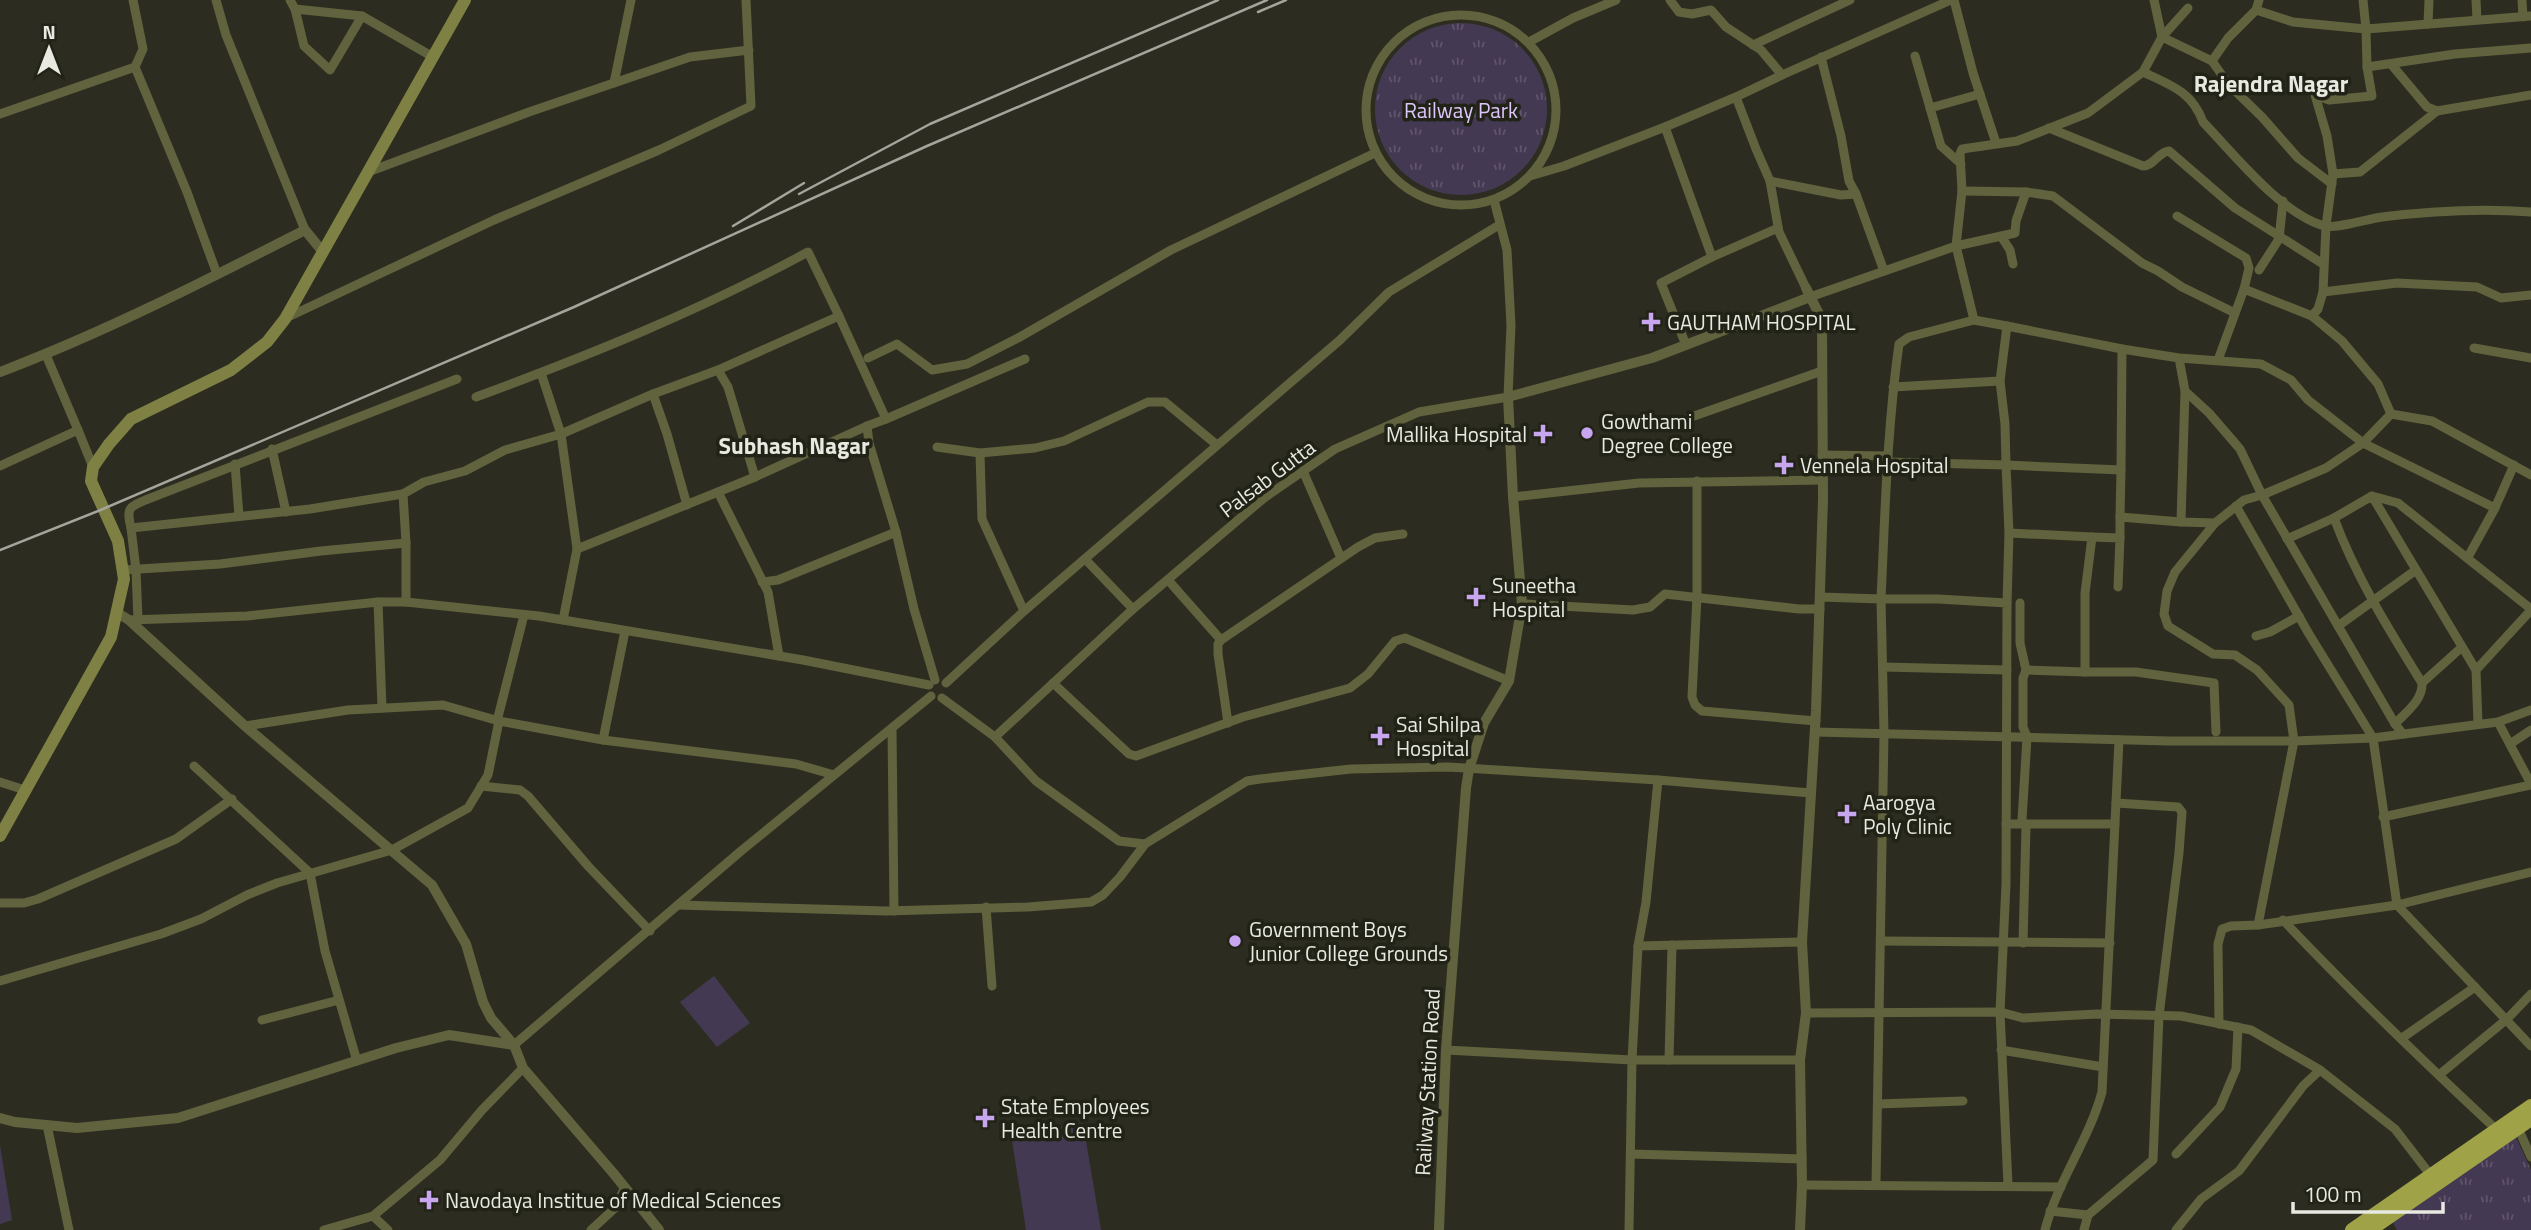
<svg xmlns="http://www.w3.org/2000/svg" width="2531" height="1230" font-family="'Titillium Web',sans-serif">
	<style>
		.grass { fill: url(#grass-tufts) }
		.garden { fill: #443952 }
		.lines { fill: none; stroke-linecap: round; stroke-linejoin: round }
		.minor { stroke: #60633d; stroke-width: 9 }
		.tertiary { stroke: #60633d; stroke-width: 10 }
		.secondary { stroke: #7e8143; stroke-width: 12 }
		.trunk { stroke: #9fa246; stroke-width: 14 }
		.rail { stroke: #a4a59c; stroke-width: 2.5 }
		.poi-dot { fill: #c7a6ef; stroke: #222317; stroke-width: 2.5 }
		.labels { text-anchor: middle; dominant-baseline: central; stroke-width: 7; stroke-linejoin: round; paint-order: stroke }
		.park-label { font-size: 21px; fill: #ddc6fb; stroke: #222317 }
		.poi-label { font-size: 21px; fill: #e8e9e1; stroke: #222317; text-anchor: start }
		.street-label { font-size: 21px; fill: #e8e9e1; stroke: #222317 }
		.neighbourhood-label { font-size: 23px; font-weight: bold; fill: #e8e9e1; stroke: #222317 }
	</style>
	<defs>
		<pattern id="grass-tufts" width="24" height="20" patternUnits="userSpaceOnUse" patternTransform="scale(1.75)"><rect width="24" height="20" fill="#443952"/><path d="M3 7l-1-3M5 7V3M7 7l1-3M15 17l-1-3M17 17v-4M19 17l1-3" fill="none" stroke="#5f566b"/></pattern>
	</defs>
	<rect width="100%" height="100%" fill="#2c2d20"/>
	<g class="grass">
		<circle cx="1461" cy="109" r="86"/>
		<path d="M2516,1137L2531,1170V1230H2397L2392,1221Z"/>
	</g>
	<g class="garden">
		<path d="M714,976L750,1023L717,1047L680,1002Z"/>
		<path d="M1083,1123L1101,1230H1026L1011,1134Z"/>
		<path d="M0,1145L12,1220L0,1224Z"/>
	</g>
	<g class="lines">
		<g class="minor">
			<path d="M216,0L226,35L305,230"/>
			<path d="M290,0L295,9L362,16L433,57"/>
			<path d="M1670,0L1679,12L1692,14L1711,10L1726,27L1761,50L1782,75L1736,97L1756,149L1770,181L1779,232L1806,288"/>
			<path d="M1954,0L1973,73L1996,143"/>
			<path d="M2154,0L2162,37L2212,61"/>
			<path d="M2259,0L2256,10L2228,38L2212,61L2229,85L2262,117L2298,158L2332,184"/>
			<path d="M2363,0L2366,29L2531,16"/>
			<path d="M2476,0L2477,20"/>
			<path d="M2522,0L2523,17"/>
			<path d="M2188,8L2162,37L2143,72L2088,113L2017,141L1962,149L1960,154L1962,191L1956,246L2015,233L2016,221L2026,192L2053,196L2142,263L2158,271L2182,287L2235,313"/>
			<path d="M295,9L304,46L330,70L362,16"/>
			<path d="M2256,10L2293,22L2366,29L2367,67L2372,96L2329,100L2315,95L2327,136L2333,174L2326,226L2323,292L2318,309L2312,316L2342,341L2378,384L2391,414L2363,443L2495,508"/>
			<circle cx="1461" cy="110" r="95"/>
			<path d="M2428,24L2429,0"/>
			<path d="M1529,42L1573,18L1616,0"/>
			<path d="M1753,45L1850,0"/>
			<path d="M1915,56L1941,146L1961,164"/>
			<path d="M2391,64L2427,107L2437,111L2531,95"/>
			<path d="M135,67L187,192L217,274"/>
			<path d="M2367,67L2455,54L2531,48"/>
			<path d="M2143,72C2170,85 2192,91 2203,122C2234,154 2280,213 2324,226C2336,229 2367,219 2382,217C2431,211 2481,208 2531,212"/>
			<path d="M1782,75L1951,0"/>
			<path d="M614,83L631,0"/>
			<path d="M1736,97L1665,127L1712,257L1778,228"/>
			<path d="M1930,108L1980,94"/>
			<path d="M0,114L135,67L143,49L133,0"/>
			<path d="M2049,128L2143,166C2154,166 2158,152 2169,151L2235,208L2323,264"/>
			<path d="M368,172L529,112L690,57L749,50"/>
			<path d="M2333,174L2360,172L2437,111"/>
			<path d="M1530,176L1564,166L1665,127"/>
			<path d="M1770,181L1841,195L1856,194L1849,181L1841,136L1821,57"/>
			<path d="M1962,191L2026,192"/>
			<path d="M1856,194L1884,271"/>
			<path d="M2177,216L2246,258L2249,268L2244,289"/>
			<path d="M2001,236L2010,250L2013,264"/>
			<path d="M2259,270L2279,239L2283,201"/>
			<path d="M2323,292L2397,283L2477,287L2501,298L2531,295"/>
			<path d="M1810,297L1956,246L1974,320"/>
			<path d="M839,316L886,419L867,426"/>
			<path d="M286,318L494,220L659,150L751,106L746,0"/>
			<path d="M2007,326L2122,349L2179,358L2185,391L2209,413L2240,449L2262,495L2326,468L2363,443L2308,400L2291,380L2261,364L2179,358"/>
			<path d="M1686,345L1661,283L1712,257"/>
			<path d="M2474,348L2531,358"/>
			<path d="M46,355L78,430"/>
			<path d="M868,358L897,344L932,370L967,364L1018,338L1171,250L1375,153"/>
			<path d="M2218,360L2244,289L2312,316"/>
			<path d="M718,370L728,387L755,477"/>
			<path d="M1893,387L2000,381L2007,326L1974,320L1909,337L1899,344C1887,429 1885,514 1881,599H1938L2007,603L2006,884L2000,1012L2008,1185"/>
			<path d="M2185,391L2181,522L2215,523L2244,500L2262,495L2395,724"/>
			<path d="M653,394L667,434L687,505"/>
			<path d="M476,397C590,355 701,310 808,252L839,316L718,370L653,394L561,434L577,549"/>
			<path d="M2391,414L2432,421L2531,475"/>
			<path d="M886,419L1025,359"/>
			<path d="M1663,427L1822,371"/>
			<path d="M937,447L980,453L982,519L1024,611"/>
			<path d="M272,449L286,512"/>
			<path d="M980,453L1035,448L1064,441L1148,402H1165L1217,445"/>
			<path d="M1822,455L1888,456"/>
			<path d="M1887,462L2006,465L2005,424L2000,381"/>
			<path d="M235,464L239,516"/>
			<path d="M0,466L78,430L93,467"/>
			<path d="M1303,471L1341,558"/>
			<path d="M1697,481V596L1692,697L1695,705L1702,711L1816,721"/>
			<path d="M718,492L768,592L779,656"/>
			<path d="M2372,496L2398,503L2531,609"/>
			<path d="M1513,497L1639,483L1823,480"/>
			<path d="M2120,517L2121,470"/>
			<path d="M2215,523L2175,572L2167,591L2164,614L2168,626L2213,654L2235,655L2257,670L2289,705L2294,741L2258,925"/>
			<path d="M131,528C126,507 129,507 148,499L457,379"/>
			<path d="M2009,533L2006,465L2121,470L2122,349"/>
			<path d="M2092,537L2120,538L2118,587"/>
			<path d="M2120,538V517L2181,522"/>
			<path d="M2287,539L2334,518"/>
			<path d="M2468,557L2495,508L2514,465"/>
			<path d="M1085,559L1133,609L1264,498L1335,449L1419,412L1508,397L1511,325L1507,250L1494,200"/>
			<path d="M123,570L220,564L321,551L406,543L403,494L424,482L465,471L505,450L561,434L541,373"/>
			<path d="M1168,580L1221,640"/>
			<path d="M762,582L778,580L896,532"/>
			<path d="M1820,597L1881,599L1884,734L1876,1184"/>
			<path d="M378,602L382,708"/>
			<path d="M406,602V543"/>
			<path d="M2007,603L2009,533L2092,537L2085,593V672H2136L2214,683L2216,732"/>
			<path d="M2020,603V643L2026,670L2023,678V727L2027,737L2022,820L2026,826L2023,943"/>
			<path d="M1522,604L1633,610L1650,607L1665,594L1799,609H1820"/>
			<path d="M129,620L247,616L378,602H406L539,616L803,660L929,685"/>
			<path d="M138,620L136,570L131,528L310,509L403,494"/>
			<path d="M563,620L577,549L755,477L867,426L869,443L896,532L914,609L935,680"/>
			<path d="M2338,626L2416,570"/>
			<path d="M2256,636L2270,632L2299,616"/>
			<path d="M1883,667L2007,670"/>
			<path d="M2026,670L2085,672"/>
			<path d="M2476,670L2531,610"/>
			<path d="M946,683L1024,611L1340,340L1389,292L1499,225"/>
			<path d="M1053,683L1129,754L1136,756L1243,717L1350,688L1368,674L1395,641L1405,638L1509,681"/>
			<path d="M2422,683L2462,647"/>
			<path d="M942,698L995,737L1036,781L1119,841L1145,844L1247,781L1260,779L1351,769L1448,767L1658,780"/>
			<path d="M497,721L524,615"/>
			<path d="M499,721L603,740L796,764L834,775"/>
			<path d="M2498,722L2531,784"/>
			<path d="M1228,723L1218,654V644L1221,640L1358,547L1375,538L1403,534"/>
			<path d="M892,728L894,911"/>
			<path d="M1815,732L2169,741H2294L2373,738L2498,722L2531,710"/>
			<path d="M2403,734L2395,724C2406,712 2423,700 2422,683C2389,630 2356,577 2334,518L2372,496L2476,670L2478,724"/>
			<path d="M995,737L1133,609"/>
			<path d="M603,740L625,631"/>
			<path d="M2510,744L2531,730"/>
			<path d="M194,766L310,873L325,951L357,1061"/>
			<path d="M0,782L25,790"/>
			<path d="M481,786L520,790L528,796L588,866L650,931"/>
			<path d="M2383,817L2531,785"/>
			<path d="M2006,824H2115"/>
			<path d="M2531,872L2397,905L2531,1046"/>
			<path d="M0,903H24L38,899L176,839L232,799"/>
			<path d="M678,905L886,911L1028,907L1091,902L1103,895L1120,877L1145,844"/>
			<path d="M986,907L992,986"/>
			<path d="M2283,920C2352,993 2424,1062 2498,1131"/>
			<path d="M1881,941L2110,943"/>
			<path d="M1638,946L1802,942"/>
			<path d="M0,981L161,934L201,919L247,895L277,883L392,850L468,808L488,775L499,721L443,705L348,710L245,726"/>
			<path d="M1806,1013L2000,1012L2023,1018L2097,1014L2181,1016L2251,1030L2320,1070L2395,1129L2432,1177"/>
			<path d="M262,1020L339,1000"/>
			<path d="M2219,1024L2218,944L2222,929L2231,926L2258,925L2397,905L2373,738L2309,634L2236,506"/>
			<path d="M2402,1038L2475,987"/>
			<path d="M514,1045L741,851L931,696"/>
			<path d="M1446,1050L1632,1060L1629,1230"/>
			<path d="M2001,1050L2103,1067"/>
			<path d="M1669,1060L1672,945"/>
			<path d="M1800,1060H1632L1638,946L1646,902L1658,780L1811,793"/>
			<path d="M2439,1075L2507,1019L2531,994"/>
			<path d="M1878,1104L1963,1101"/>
			<path d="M47,1125L69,1230"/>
			<path d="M2518,1128L2531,1157"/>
			<path d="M1631,1154L1802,1159"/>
			<path d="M2176,1154L2220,1107L2236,1069L2238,1027"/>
			<path d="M1802,1185L2061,1187"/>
			<path d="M2050,1211L2088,1215L2153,1160L2159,1016L2179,853L2182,812L2178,807L2116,803"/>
			<path d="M373,1216L388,1230"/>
			<path d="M324,1230L373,1216L440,1160L482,1110L523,1068"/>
			<path d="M591,1230L615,1208L625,1187"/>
			<path d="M2045,1230C2057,1182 2089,1140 2102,1092L2119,740"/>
			<path d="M2084,1230L2088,1215"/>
			<path d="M2176,1230L2201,1199L2239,1171L2303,1086L2320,1070"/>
		</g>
		<g class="tertiary">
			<path d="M0,372C105,332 205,281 305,230L323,252"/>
			<path d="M116,612L129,620L245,726L432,885L466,944L483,1002L491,1018L514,1045L523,1068L614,1174L659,1230"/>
			<path d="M0,1118L15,1122L77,1128L178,1118L396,1048L449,1035L514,1045"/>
			<path d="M1439,1230L1446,1050L1466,788L1469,769L1484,723L1509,681L1522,604L1513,497L1508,397L1652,358L1810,297"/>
			<path d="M1800,1230L1802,1185L1800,1060L1806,1013L1802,942L1816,711L1823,499L1822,320L1806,288"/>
		</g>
		<path class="secondary" d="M0,836L111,637L124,579L118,541L91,481L93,467L109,444L131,419L231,370L267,342L285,319L465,0"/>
		<g class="trunk">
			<path d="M2352,1230L2531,1106"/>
			<path d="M2370,1230L2531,1119"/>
		</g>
		<g class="rail">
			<path d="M1258,12L1286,0"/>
			<path d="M799,194L930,124L1218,0"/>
			<path d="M733,226L804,183"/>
			<path d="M0,550L103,509L574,307L927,146L1267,0"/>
		</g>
	</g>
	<g class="poi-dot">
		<path d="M1647.5 311.5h7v7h7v7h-7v7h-7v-7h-7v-7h7z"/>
		<circle cx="1587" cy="433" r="7"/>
		<path d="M1539.5 423.5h7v7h7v7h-7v7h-7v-7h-7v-7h7z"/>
		<path d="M1780.5 454.5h7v7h7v7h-7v7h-7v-7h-7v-7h7z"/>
		<path d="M1472.5 586.5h7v7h7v7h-7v7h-7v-7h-7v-7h7z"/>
		<path d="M1376.5 725.5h7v7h7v7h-7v7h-7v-7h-7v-7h7z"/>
		<path d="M1843.5 803.5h7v7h7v7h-7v7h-7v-7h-7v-7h7z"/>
		<circle cx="1235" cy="941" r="7"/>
		<path d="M981.5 1107.5h7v7h7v7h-7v7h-7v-7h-7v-7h7z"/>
		<path d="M425.5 1189.5h7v7h7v7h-7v7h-7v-7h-7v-7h7z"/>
	</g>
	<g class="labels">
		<g class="park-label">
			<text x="1461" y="110">Railway Park</text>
		</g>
		<g class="poi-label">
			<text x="1667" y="322">GAUTHAM HOSPITAL</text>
			<text x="1601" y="421">Gowthami<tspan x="1601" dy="24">Degree College</tspan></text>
			<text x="1527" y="434" text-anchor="end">Mallika Hospital</text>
			<text x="1800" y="465">Vennela Hospital</text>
			<text x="1492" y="585">Suneetha<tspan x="1492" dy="24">Hospital</tspan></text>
			<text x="1396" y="724">Sai Shilpa<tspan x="1396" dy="24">Hospital</tspan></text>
			<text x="1863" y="802">Aarogya<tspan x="1863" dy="24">Poly Clinic</tspan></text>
			<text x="1249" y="929">Government Boys<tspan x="1249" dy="24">Junior College Grounds</tspan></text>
			<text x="1001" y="1106">State Employees<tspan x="1001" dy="24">Health Centre</tspan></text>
			<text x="445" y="1200">Navodaya Institue of Medical Sciences</text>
		</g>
		<g class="street-label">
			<text transform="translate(1267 478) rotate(-37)">Palsab Gutta</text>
			<text transform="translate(1427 1082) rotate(-87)">Railway Station Road</text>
		</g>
		<g class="neighbourhood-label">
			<text x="2271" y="83">Rajendra Nagar</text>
			<text x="794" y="445">Subhash Nagar</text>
		</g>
	</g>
	<g transform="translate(49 49)" stroke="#222317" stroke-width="5" paint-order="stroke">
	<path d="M0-5L12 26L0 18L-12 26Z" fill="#e8e9e1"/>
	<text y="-10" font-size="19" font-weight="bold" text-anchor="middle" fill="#e8e9e1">N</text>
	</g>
	<path d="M2293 1202v10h150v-10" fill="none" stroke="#e8e9e1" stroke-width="3.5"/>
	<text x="2304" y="1202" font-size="21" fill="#e8e9e1" stroke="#222317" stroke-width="5" paint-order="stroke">100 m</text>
</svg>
